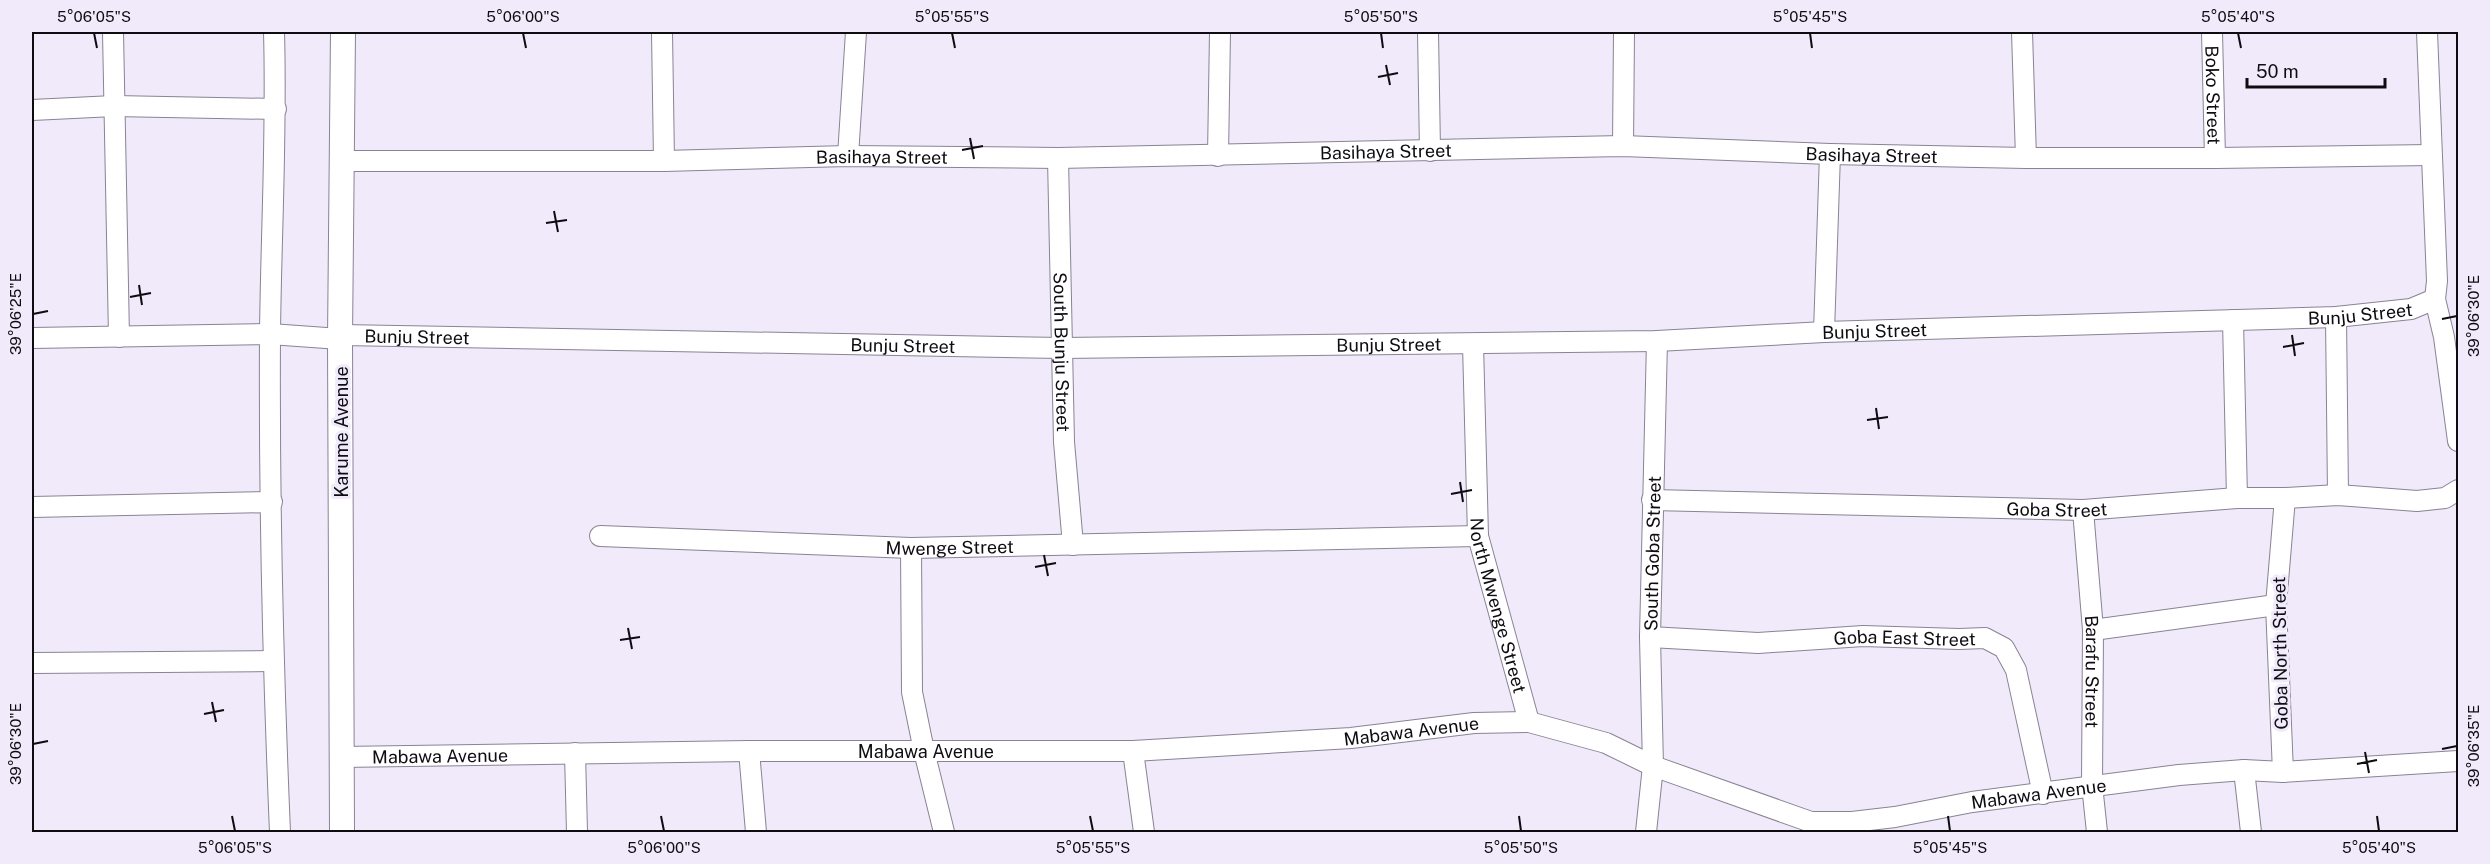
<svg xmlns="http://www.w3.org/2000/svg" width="2490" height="864" font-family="'Public Sans',sans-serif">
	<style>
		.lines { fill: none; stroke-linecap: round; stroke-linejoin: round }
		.minor-casing { stroke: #898393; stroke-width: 22 }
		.major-casing { stroke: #898393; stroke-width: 26 }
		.minor { stroke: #fff; stroke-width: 20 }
		.major { stroke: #fff; stroke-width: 24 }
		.ticks { fill: none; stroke: #0e0b11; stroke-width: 2 }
		.labels { text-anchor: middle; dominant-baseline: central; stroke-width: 6; stroke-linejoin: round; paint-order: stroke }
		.street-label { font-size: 18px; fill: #0e0b11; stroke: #f0eafb }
		.neatline { fill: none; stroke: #0e0b11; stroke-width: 2 }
		.ticks-label { font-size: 15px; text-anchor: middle; fill: #0e0b11 }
	</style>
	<rect width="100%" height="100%" fill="#f0eafb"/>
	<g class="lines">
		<defs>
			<g id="minor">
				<path d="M113,32L119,337"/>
				<path d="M274,32C277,133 271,234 270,335C269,501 273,667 280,832"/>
				<path d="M662,32L664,161"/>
				<path d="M1428,32L1430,151"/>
				<path d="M2022,32L2026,158"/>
				<path id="s1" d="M2212,32L2215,158"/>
				<path d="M2427,32L2437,281L2435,299L2444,337L2458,441"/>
				<path d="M32,110L114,106L276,109"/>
				<path d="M1623,146L1624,32"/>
				<path d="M848,156L856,32"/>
				<path d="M1218,156L1220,32"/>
				<path id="s2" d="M1058,158L1064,442L1073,545"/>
				<path id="s3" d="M340,161H664L848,156L1058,158L1623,146L1830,154L2026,158H2215L2431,155"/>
				<path d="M2336,317L2338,495"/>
				<path d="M2233,320L2237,498"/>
				<path d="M1824,332L1830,154"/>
				<path id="s4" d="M341,335L1062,348L1657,341L1824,332L2336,317L2411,309L2435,299"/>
				<path d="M32,338L270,334L340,339"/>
				<path id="s5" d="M1473,344L1478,536L1529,722"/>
				<path id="s6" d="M1652,500L2083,510L2237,498H2285L2338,495L2417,501L2445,498L2458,490"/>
				<path d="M32,507L272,502"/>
				<path id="s7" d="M2083,510L2093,630L2092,785L2097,832"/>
				<path id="s8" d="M600,536L911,548L1478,536"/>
				<path d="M911,548L912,692L924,751L944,832"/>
				<path d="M2093,630L2276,605"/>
				<path id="s9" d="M1650,637L1758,643L1863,636L1959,639L1985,638L2004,648L2016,670L2043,794"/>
				<path d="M32,663L272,661"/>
				<path d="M749,751L756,832"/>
				<path d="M1133,751L1144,832"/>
				<path d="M575,753L577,832"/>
				<path id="s10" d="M341,757L749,751H1133L1351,738L1474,723L1529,722L1606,743L1653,766L1811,822H1852L1895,817L1972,802L2179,775L2244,770L2283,772L2458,761"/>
				<path d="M2244,770L2251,832"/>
				<path d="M2283,772L2276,605L2285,498"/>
				<path id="s11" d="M1646,832L1653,766L1650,637L1657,341"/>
			</g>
			<path id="major" d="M342,832L340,339L343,32"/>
		</defs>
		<use href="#minor" class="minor-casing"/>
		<use href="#major" class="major-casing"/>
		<use href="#minor" class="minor"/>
		<use href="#major" class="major"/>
	</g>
	<path class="ticks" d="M94,33L97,48M523,33L526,48M952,33L955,48M1381,33L1383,48M1810,33L1812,48M2238,33L2241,48M1386,65L1390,85M1378,77L1398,73M970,138L974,159M962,150L983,146M554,211L558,232M546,223L567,220M139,285L142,305M130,297L151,293M33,314L48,311M2442,319L2457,316M2292,335L2295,356M2283,347L2304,343M1876,408L1879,429M1867,420L1888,417M1460,482L1463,502M1451,494L1472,490M1044,555L1048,576M1035,567L1056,563M628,628L632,649M620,640L640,637M212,702L216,722M204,714L224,710M33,744L48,741M2442,749L2457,746M2365,752L2369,773M2357,764L2377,760M232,816L235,831M661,816L664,831M1090,816L1093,831M1519,816L1521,831M1948,816L1950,831M2377,816L2379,831"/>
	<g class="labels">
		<g class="street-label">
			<text stroke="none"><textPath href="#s1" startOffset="63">Boko Street</textPath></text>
			<text stroke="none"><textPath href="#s3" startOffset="1046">Basihaya Street</textPath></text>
			<text stroke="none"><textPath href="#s3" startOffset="1532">Basihaya Street</textPath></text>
			<text stroke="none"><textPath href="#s3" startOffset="542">Basihaya Street</textPath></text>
			<text stroke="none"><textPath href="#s4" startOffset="2020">Bunju Street</textPath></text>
			<text stroke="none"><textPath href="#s4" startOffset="1534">Bunju Street</textPath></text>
			<text stroke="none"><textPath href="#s4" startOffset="76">Bunju Street</textPath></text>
			<text stroke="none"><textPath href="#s4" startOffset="562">Bunju Street</textPath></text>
			<text stroke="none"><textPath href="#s4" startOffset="1048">Bunju Street</textPath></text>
			<text stroke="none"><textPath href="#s2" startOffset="194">South Bunju Street</textPath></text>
			<text transform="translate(341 432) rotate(-90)">Karume Avenue</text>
			<text stroke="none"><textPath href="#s6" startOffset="405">Goba Street</textPath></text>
			<text stroke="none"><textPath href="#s8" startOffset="350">Mwenge Street</textPath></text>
			<text stroke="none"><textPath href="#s11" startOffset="279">South Goba Street</textPath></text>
			<text stroke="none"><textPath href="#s5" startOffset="264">North Mwenge Street</textPath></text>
			<text stroke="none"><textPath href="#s9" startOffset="255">Goba East Street</textPath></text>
			<text transform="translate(2280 653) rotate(-91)">Goba North Street</text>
			<text stroke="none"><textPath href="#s7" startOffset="162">Barafu Street</textPath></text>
			<text stroke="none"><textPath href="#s10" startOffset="1071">Mabawa Avenue</textPath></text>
			<text stroke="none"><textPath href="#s10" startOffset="585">Mabawa Avenue</textPath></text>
			<text stroke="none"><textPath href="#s10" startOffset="99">Mabawa Avenue</textPath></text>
			<text stroke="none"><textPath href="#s10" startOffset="1719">Mabawa Avenue</textPath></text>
		</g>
	</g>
	<rect width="2490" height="864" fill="none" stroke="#f0eafb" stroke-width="66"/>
	<path d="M2247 78v9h138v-9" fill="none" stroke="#0e0b11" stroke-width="3"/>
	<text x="2256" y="78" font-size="18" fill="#0e0b11" stroke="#f0eafb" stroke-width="4.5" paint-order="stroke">50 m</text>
	<rect x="33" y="33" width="2424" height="798" class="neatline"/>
	<g class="ticks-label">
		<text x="94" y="22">5°06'05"S</text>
		<text x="523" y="22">5°06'00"S</text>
		<text x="952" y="22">5°05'55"S</text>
		<text x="1381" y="22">5°05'50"S</text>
		<text x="1810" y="22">5°05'45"S</text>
		<text x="2238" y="22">5°05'40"S</text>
		<text transform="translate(16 314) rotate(-90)" y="5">39°06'25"E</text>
		<text transform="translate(2474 316) rotate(-90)" y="5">39°06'30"E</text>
		<text transform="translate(16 744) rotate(-90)" y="5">39°06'30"E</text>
		<text transform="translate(2474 746) rotate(-90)" y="5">39°06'35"E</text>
		<text x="235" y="853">5°06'05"S</text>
		<text x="664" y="853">5°06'00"S</text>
		<text x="1093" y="853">5°05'55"S</text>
		<text x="1521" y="853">5°05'50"S</text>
		<text x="1950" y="853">5°05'45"S</text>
		<text x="2379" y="853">5°05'40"S</text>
	</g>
</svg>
